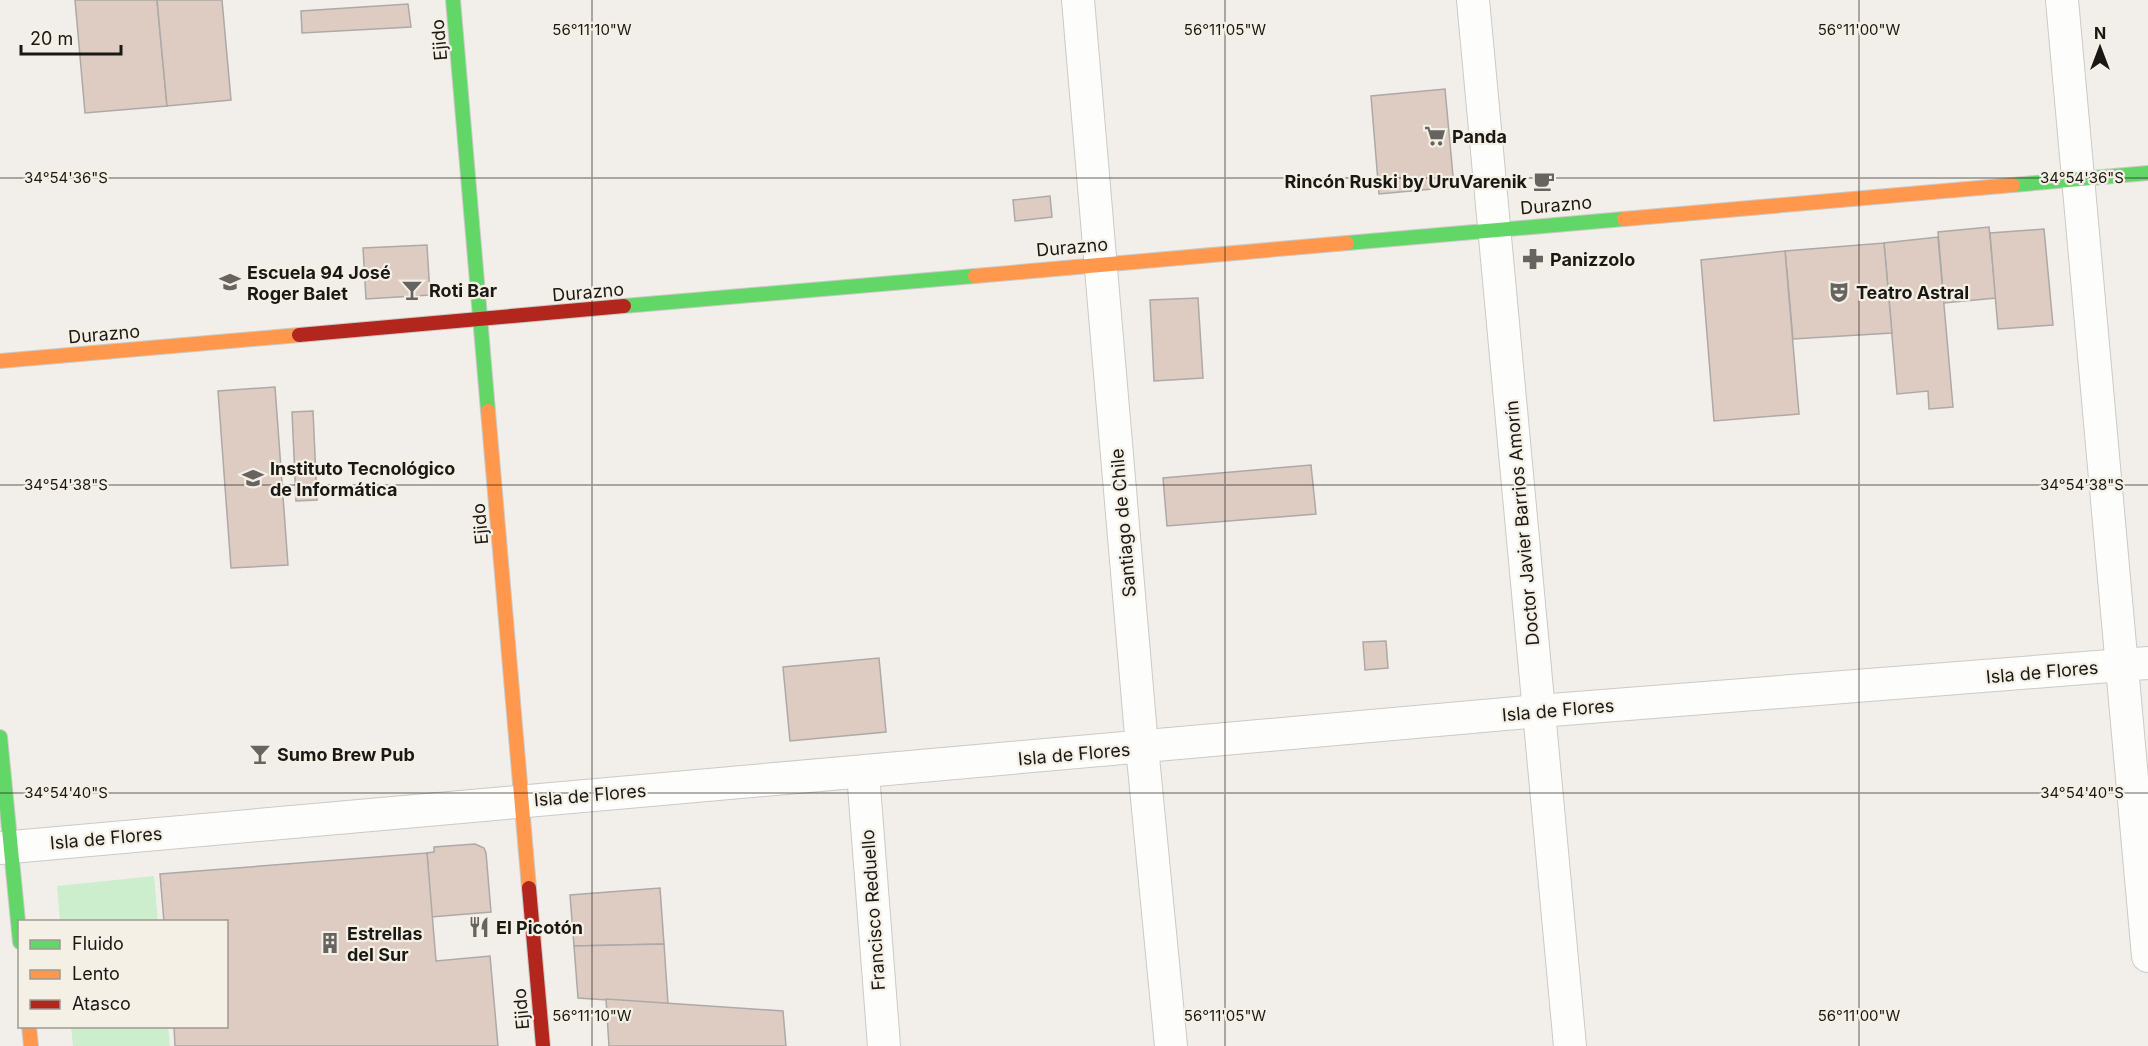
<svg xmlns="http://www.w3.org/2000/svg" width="2148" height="1046" font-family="Inter,sans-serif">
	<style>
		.green { fill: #cceecd }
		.building { fill: #deccc3; stroke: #aca9a6; stroke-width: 1.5 }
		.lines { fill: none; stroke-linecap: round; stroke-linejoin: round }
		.street-casing { stroke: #cccac6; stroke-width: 34 }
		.fast-casing { stroke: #cccac6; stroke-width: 16 }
		.slow-casing { stroke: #cccac6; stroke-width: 16 }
		.jam-casing { stroke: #cccac6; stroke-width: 16 }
		.street { stroke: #fdfdfc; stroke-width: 32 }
		.fast { stroke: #63d668; stroke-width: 14 }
		.slow { stroke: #ff974d; stroke-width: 14 }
		.jam { stroke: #b3261e; stroke-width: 14 }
		.ticks { fill: none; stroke: #1a1815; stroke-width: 1.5; stroke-opacity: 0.45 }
		.labels { text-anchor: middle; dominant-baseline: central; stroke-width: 4.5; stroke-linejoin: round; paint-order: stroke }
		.street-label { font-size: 18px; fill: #1a1815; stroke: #f5f0e6 }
		.poi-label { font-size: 18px; font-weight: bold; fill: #1a1815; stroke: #f5f0e6; text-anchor: start }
		.ticks-label { font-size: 15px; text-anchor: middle; fill: #1a1815; stroke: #f5f0e6; stroke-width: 4.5; stroke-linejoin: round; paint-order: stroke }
	</style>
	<rect width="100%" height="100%" fill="#f2efea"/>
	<g class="green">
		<path d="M154,876L158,921H60L57,886Z"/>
		<path d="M71,1027H168L170,1046H73Z"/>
	</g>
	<g class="building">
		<path d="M75,0H157L167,106L85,113Z"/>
		<path d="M157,0H222L231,100L167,106Z"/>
		<path d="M408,4L411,27L302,33L301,11Z"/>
		<path d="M1445,89L1454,187L1379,194L1371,96Z"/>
		<path d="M1050,196L1052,217L1015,221L1013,200Z"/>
		<path d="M1989,227L1996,298L1944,303L1938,232Z"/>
		<path d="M2044,229L2053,325L1998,329L1990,233Z"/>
		<path d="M1938,237L1953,407L1929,409L1928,391L1897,394L1884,243Z"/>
		<path d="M1884,243L1892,333L1793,339L1785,251Z"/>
		<path d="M427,245L430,295L366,299L363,248Z"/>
		<path d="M1785,251L1799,414L1714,421L1701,260Z"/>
		<path d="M1198,298L1203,378L1154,381L1150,300Z"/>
		<path d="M275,387L288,565L231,568L218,391Z"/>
		<path d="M313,411L317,500L296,501L292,412Z"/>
		<path d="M1311,465L1316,514L1167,526L1163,478Z"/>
		<path d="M1386,641L1388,668L1365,670L1363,642Z"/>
		<path d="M879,658L886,732L790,741L783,667Z"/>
		<path d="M475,844L484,848L486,853L491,912L431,917L427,853L434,852V847Z"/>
		<path d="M427,853L436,961L490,956L498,1046H175L174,1026H226V922H164L160,874Z"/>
		<path d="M660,888L664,944L574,946L570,895Z"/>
		<path d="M664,944L668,1004L578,998L574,946Z"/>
		<path d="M606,999L783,1011L786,1046H609Z"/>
	</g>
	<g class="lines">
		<defs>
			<g id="street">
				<path d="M1078,0L1142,747L1171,1046"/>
				<path d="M1473,0L1570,1046"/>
				<path d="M2062,0L2148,956"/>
				<path d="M863,773L884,1046"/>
				<path d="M0,848L1539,711L2148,663"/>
			</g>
			<g id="fast">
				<path d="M453,0L488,411"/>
				<path d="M2013,185L2148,173"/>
				<path d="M1347,243L1624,219"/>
				<path d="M624,306L975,276"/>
				<path d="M0,737L20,942"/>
			</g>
			<g id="slow">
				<path d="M1624,219L2013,185"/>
				<path d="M975,276L1347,243"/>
				<path d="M0,361L299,335"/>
				<path d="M488,411L529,888"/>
				<path d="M29,1026L31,1046"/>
			</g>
			<g id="jam">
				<path d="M299,335L624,306"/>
				<path d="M529,888L543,1046"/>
			</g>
		</defs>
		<use href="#street" class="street-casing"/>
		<use href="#fast" class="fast-casing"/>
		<use href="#slow" class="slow-casing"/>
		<use href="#jam" class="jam-casing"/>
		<use href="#street" class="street"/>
		<use href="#fast" class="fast"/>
		<use href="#slow" class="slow"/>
		<use href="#jam" class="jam"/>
	</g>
	<path class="ticks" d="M592,0V1046M1225,0V1046M1859,0V1046M0,178H2148M0,485H2148M0,793H2148"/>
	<defs>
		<symbol id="supermarket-bare" viewBox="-9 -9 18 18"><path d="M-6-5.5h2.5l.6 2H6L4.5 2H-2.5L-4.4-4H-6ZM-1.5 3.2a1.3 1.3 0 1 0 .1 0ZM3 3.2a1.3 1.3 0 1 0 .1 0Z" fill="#666360" stroke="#f5f0e6" stroke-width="2.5" paint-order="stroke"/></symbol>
		<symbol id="cafe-bare" viewBox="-9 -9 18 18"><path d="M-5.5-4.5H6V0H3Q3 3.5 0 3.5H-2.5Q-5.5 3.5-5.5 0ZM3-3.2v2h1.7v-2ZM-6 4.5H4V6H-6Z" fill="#666360" stroke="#f5f0e6" stroke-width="2.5" paint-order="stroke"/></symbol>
		<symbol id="pharmacy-bare" viewBox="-9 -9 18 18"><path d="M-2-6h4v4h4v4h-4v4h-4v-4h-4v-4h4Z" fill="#666360" stroke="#f5f0e6" stroke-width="2.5" paint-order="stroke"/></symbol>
		<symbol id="school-bare" viewBox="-9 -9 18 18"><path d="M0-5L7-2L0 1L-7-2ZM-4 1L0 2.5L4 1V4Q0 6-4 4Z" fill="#666360" stroke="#f5f0e6" stroke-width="2.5" paint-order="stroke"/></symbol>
		<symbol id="bar-bare" viewBox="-9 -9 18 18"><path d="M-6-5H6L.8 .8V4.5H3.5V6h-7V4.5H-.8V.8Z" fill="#666360" stroke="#f5f0e6" stroke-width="2.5" paint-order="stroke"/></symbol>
		<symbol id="theatre-bare" viewBox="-9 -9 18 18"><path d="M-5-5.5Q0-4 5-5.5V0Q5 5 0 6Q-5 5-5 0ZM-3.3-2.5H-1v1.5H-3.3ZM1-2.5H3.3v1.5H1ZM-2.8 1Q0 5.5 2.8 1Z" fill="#666360" stroke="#f5f0e6" stroke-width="2.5" paint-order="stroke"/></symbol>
		<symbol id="restaurant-bare" viewBox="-9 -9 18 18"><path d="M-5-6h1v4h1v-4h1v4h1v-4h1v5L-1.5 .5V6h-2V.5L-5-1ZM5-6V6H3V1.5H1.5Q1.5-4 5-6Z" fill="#666360" stroke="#f5f0e6" stroke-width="2.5" paint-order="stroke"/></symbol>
		<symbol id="building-bare" viewBox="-9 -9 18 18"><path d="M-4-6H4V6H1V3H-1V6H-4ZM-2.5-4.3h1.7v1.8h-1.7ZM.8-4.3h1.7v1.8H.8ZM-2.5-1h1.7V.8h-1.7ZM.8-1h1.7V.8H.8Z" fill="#666360" stroke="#f5f0e6" stroke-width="2.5" paint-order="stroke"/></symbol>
	</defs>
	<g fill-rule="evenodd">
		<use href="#supermarket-bare" x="1420" y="121" width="30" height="30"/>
		<use href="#cafe-bare" x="1529" y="166" width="30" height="30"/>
		<use href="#pharmacy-bare" x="1518" y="244" width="30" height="30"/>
		<use href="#school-bare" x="215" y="267" width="30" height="30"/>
		<use href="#bar-bare" x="397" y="275" width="30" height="30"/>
		<use href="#theatre-bare" x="1824" y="277" width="30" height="30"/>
		<use href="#school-bare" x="238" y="463" width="30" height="30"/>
		<use href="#bar-bare" x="245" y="739" width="30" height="30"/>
		<use href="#restaurant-bare" x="464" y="912" width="30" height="30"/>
		<use href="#building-bare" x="315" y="928" width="30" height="30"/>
	</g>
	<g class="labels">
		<g class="street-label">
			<text transform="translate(439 40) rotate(-95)">Ejido</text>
			<text transform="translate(1556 205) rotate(-5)">Durazno</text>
			<text transform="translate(1072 247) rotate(-5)">Durazno</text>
			<text transform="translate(588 292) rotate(-5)">Durazno</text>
			<text transform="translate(104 334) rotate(-5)">Durazno</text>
			<text transform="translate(1123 523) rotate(-95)">Santiago de Chile</text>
			<text transform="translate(1522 523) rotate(-95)">Doctor Javier Barrios Amorín</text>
			<text transform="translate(480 524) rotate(-95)">Ejido</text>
			<text transform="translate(2042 672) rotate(-5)">Isla de Flores</text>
			<text transform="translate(1558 710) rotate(-5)">Isla de Flores</text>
			<text transform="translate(1074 754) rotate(-5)">Isla de Flores</text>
			<text transform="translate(590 795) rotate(-5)">Isla de Flores</text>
			<text transform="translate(106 838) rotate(-5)">Isla de Flores</text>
			<text transform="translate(873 910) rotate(-94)">Francisco Reduello</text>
			<text transform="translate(521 1009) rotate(-95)">Ejido</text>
		</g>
		<g class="poi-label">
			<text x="1452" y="136">Panda</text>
			<text x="1527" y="181" text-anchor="end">Rincón Ruski by UruVarenik</text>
			<text x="1550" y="259">Panizzolo</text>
			<text x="247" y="272">Escuela 94 José<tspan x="247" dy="21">Roger Balet</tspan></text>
			<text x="429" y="290">Roti Bar</text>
			<text x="1856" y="292">Teatro Astral</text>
			<text x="270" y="468">Instituto Tecnológico<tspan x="270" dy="21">de Informática</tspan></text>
			<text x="277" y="754">Sumo Brew Pub</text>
			<text x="496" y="927">El Picotón</text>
			<text x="347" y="933">Estrellas<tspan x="347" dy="21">del Sur</tspan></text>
		</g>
	</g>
	<g class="ticks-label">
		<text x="592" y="35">56°11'10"W</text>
		<text x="1225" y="35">56°11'05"W</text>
		<text x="1859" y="35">56°11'00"W</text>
		<text x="66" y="183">34°54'36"S</text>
		<text x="2082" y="183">34°54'36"S</text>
		<text x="66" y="490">34°54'38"S</text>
		<text x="2082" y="490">34°54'38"S</text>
		<text x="66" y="798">34°54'40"S</text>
		<text x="2082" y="798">34°54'40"S</text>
		<text x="592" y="1021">56°11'10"W</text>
		<text x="1225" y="1021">56°11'05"W</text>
		<text x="1859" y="1021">56°11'00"W</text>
	</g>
	<rect x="18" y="920" width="210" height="108" fill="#f5f0e6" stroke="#9d9a92" stroke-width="1.5"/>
	<rect x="30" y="940" width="30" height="9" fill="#63d668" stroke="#9d9a92" stroke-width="1.5"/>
	<text x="72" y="950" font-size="18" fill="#1a1815">Fluido</text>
	<rect x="30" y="970" width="30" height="9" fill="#ff974d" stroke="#9d9a92" stroke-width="1.5"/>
	<text x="72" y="980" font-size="18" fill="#1a1815">Lento</text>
	<rect x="30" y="1000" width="30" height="9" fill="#b3261e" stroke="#9d9a92" stroke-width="1.5"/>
	<text x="72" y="1010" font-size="18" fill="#1a1815">Atasco</text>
	<g transform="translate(2100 48)" stroke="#f5f0e6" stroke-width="4.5" paint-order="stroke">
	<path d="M0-4.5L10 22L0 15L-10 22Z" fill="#1a1815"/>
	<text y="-9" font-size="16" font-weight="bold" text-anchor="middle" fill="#1a1815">N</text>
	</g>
	<path d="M21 45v9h100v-9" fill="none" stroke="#1a1815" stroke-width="3"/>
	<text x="30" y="45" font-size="18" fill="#1a1815" stroke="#f5f0e6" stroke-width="4.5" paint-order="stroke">20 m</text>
</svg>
